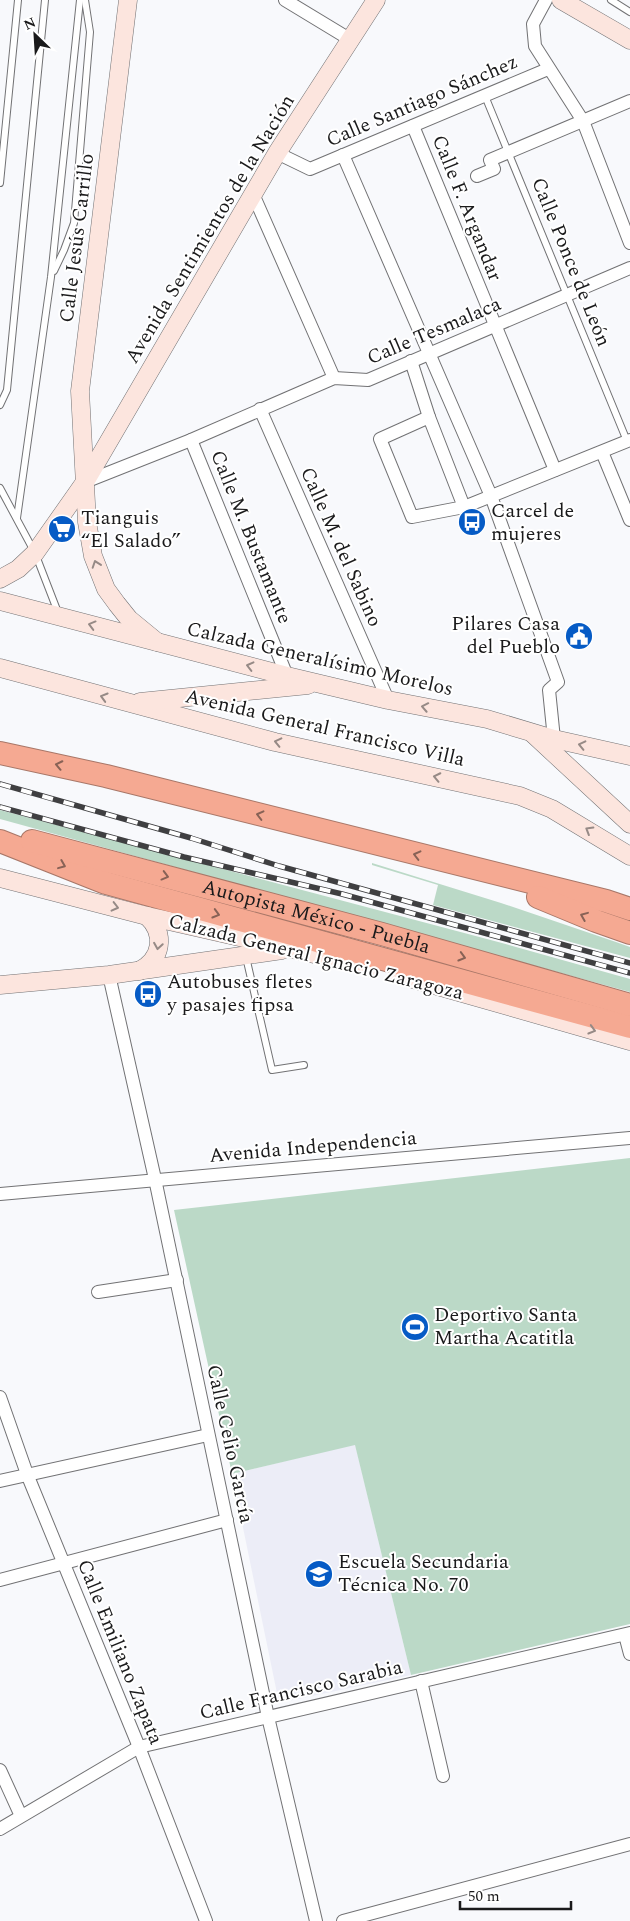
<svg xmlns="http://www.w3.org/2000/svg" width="630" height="1921" font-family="Spectral,serif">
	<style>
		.built { fill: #ecedf7 }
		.green { fill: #bbd9c7 }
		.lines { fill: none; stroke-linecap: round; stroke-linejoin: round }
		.lane-casing { stroke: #727274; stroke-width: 8 }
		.street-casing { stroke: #727274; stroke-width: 14 }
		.secondary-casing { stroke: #727274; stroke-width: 19 }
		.highway-casing { stroke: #a87768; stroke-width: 24 }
		.lane { stroke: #fff; stroke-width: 6 }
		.street { stroke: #fff; stroke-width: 12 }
		.secondary { stroke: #fce5de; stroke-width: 18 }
		.highway { stroke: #f5a992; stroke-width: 22 }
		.rail-casing { stroke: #3f3f41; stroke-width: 5.5 }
		.rail { stroke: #fff; stroke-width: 4; stroke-dasharray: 11; stroke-linecap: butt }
		.oneway { stroke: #968a86 }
		.oneway2 { stroke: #886256 }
		.labels { text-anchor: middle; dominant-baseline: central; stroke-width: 4; stroke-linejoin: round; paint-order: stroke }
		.street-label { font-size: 20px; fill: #1a1a1b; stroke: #fff }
		.poi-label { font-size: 20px; fill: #1a1a1b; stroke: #fff; text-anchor: start }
	</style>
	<rect width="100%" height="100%" fill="#f8f9fc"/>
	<path class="built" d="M355,1444L411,1675L279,1703L232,1474Z"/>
	<g class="green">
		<path d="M0,810L502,943L630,979V992L0,819Z"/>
		<path d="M372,863L501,903L616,942L630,947V958L433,905L438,885L372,865Z"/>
		<path d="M630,1158V1624L411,1675L355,1445L232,1474L174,1210Z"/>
	</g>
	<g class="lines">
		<defs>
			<g id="lane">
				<path d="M611,0L630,12"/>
				<path d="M485,96L627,441"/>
				<path d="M0,183L18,0"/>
				<path d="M54,271L64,250L74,223L90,32L85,0"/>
				<path d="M0,405L7,390L45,0"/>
				<path d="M0,488L35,553L59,615"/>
				<path d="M17,518L51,277L80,0"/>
				<path d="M246,957L272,1070L304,1065"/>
			</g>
			<g id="street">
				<path d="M285,0L351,40"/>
				<path d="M546,0L533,24L535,46L583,121L630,243"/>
				<path d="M413,126L555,470"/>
				<path d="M277,153L310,169L548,69"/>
				<path d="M343,155L491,496L558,682L549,690L554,739"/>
				<path d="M477,176L494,169L490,160L630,101"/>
				<path d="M253,194L334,378"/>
				<path d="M411,361L429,417"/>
				<path d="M260,409L388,700"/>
				<path d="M191,440L287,676"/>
				<path d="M602,452L630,520"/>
				<path d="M85,482L191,440L334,378L368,380L630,268"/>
				<path d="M464,507L429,417L380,439L412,517L464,507L630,440"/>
				<path d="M109,975L155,1179L268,1717L316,1921"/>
				<path d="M0,1194L630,1138"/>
				<path d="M98,1292L177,1280"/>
				<path d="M0,1397L27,1474L139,1747L206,1921"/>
				<path d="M0,1481L208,1435"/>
				<path d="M0,1580L227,1520"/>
				<path d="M625,1635L630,1654"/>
				<path d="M421,1681L443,1776"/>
				<path d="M0,1770L21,1816"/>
				<path d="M0,1829L139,1747L630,1633"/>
				<path d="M343,1921L630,1844"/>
			</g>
			<g id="secondary">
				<path d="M128,0L80,391L87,522L93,556L106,589L117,604L129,619L157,642"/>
				<path d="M561,0L630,40"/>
				<path d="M0,579L18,569L35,553L85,482L277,153L376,0"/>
				<path d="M0,601L287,676L388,700L487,719L554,739L630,756"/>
				<path d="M0,668L275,742L520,796L552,809L630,856"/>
				<path d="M140,702L308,685"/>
				<path d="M533,734L630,824"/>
				<path d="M0,878L147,916L371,967"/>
				<path d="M139,971C162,959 166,934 147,916"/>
				<path d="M399,975L630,1041"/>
				<path d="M0,985L109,975L282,950"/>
			</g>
			<g id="highway">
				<path d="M0,753L106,776L606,901L630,909"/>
				<path d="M0,841L106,883L630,1027"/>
				<path id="s1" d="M32,841L382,934L630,1005"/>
				<path d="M538,897L596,921L630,933"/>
			</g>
		</defs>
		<use href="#lane" class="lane-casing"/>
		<use href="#street" class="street-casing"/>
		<use href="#secondary" class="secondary-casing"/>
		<use href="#highway" class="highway-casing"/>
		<use href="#lane" class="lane"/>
		<use href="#street" class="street"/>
		<use href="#secondary" class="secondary"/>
		<use href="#highway" class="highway"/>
		<defs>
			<g id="rail">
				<path d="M0,784L191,838L279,866L630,963"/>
				<path d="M0,807L184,857L342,894L630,973"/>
			</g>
		</defs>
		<use href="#rail" class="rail-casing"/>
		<use href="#rail" class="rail"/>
	</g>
	<defs><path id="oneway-chevron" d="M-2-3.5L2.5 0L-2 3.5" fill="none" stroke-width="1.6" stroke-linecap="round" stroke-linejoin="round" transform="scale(1.25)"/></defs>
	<g class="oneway">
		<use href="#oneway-chevron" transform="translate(96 564) rotate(-109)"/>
		<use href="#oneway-chevron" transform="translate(92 625) rotate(-165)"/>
		<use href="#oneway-chevron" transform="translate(250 666) rotate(-166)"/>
		<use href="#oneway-chevron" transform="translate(104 697) rotate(-164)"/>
		<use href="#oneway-chevron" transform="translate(425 707) rotate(-169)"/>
		<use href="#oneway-chevron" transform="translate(278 742) rotate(-167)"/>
		<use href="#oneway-chevron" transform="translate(582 745) rotate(-167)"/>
		<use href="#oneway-chevron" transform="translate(437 777) rotate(-168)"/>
		<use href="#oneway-chevron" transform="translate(589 830) rotate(-149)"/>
		<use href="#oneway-chevron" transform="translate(115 907) rotate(14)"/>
		<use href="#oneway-chevron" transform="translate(158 946) rotate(99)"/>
		<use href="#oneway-chevron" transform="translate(592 1030) rotate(16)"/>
	</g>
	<g class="oneway2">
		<use href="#oneway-chevron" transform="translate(59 765) rotate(-168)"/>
		<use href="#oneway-chevron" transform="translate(260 815) rotate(-166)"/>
		<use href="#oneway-chevron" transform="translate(417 855) rotate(-166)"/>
		<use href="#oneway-chevron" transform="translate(62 865) rotate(22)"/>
		<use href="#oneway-chevron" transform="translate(165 876) rotate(15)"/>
		<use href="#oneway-chevron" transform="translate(216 914) rotate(16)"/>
		<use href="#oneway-chevron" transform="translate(584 916) rotate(-158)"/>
		<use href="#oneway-chevron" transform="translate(462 957) rotate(16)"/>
	</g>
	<defs>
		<symbol id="bus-disc" viewBox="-11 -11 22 22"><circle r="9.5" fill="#065bc5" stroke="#fff"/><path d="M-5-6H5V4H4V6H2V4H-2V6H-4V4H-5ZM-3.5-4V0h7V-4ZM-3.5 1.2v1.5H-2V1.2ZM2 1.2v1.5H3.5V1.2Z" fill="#fff"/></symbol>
		<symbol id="supermarket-disc" viewBox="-11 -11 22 22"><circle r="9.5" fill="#065bc5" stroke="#fff"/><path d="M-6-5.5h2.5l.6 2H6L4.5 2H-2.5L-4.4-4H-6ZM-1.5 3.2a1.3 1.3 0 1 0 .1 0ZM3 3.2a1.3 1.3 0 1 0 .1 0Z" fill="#fff"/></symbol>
		<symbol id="civic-disc" viewBox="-11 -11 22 22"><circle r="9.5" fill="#065bc5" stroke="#fff"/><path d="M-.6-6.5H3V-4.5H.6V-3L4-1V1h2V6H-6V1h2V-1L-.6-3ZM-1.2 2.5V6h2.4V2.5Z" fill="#fff"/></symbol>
		<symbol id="stadium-disc" viewBox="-11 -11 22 22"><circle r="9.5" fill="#065bc5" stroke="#fff"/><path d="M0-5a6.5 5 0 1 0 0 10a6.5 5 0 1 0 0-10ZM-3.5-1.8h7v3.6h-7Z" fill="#fff"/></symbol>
		<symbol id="school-disc" viewBox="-11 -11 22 22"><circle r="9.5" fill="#065bc5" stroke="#fff"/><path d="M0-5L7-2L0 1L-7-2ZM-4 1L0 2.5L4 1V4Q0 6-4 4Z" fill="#fff"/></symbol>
	</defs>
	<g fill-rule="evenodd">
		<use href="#bus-disc" x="456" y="506" width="32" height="32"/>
		<use href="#supermarket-disc" x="46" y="513" width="32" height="32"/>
		<use href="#civic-disc" x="563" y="620" width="32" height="32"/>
		<use href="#bus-disc" x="132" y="978" width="32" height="32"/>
		<use href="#stadium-disc" x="399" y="1311" width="32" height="32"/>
		<use href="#school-disc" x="303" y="1558" width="32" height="32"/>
	</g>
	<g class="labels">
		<g class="street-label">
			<text transform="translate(422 101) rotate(-23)">Calle Santiago Sánchez</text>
			<text transform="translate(467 208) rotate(68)">Calle F. Argandar</text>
			<text transform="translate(210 229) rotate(-59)">Avenida Sentimientos de la Nación</text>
			<text transform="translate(77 238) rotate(-83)">Calle Jesús Carrillo</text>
			<text transform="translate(571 262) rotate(68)">Calle Ponce de León</text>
			<text transform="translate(434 331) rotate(-23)">Calle Tesmalaca</text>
			<text transform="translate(251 537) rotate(68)">Calle M. Bustamante</text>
			<text transform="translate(341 547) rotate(66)">Calle M. del Sabino</text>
			<text transform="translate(320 659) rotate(13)">Calzada Generalísimo Morelos</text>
			<text transform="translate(325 728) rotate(13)">Avenida General Francisco Villa</text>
			<text stroke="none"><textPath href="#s1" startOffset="294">Autopista México - Puebla</textPath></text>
			<text transform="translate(316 957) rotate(14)">Calzada General Ignacio Zaragoza</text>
			<text transform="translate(313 1147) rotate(-5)">Avenida Independencia</text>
			<text transform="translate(230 1444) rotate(78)">Calle Celio García</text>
			<text transform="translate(120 1652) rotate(68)">Calle Emiliano Zapata</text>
			<text transform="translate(301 1690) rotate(-13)">Calle Francisco Sarabia</text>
		</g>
		<g class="poi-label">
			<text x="491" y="511">Carcel de<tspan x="491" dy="23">mujeres</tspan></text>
			<text x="81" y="518">Tianguis<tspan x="81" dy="23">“El Salado”</tspan></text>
			<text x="560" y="624" text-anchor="end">Pilares Casa<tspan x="560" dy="23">del Pueblo</tspan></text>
			<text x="167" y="982">Autobuses fletes<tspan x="167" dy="23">y pasajes fipsa</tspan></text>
			<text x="434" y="1315">Deportivo Santa<tspan x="434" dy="23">Martha Acatitla</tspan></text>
			<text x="338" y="1562">Escuela Secundaria<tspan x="338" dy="23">Técnica No. 70</tspan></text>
		</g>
	</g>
	<g transform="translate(35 35) rotate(335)" stroke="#ffffff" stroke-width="4" paint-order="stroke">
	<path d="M0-4L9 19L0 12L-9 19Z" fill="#1a1a1b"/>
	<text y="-8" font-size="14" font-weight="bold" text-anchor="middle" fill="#1a1a1b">N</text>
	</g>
	<path d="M460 1901v8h111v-8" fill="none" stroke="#1a1a1b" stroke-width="2.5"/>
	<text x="468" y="1901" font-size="15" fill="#1a1a1b" stroke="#ffffff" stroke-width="4" paint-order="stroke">50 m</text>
</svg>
